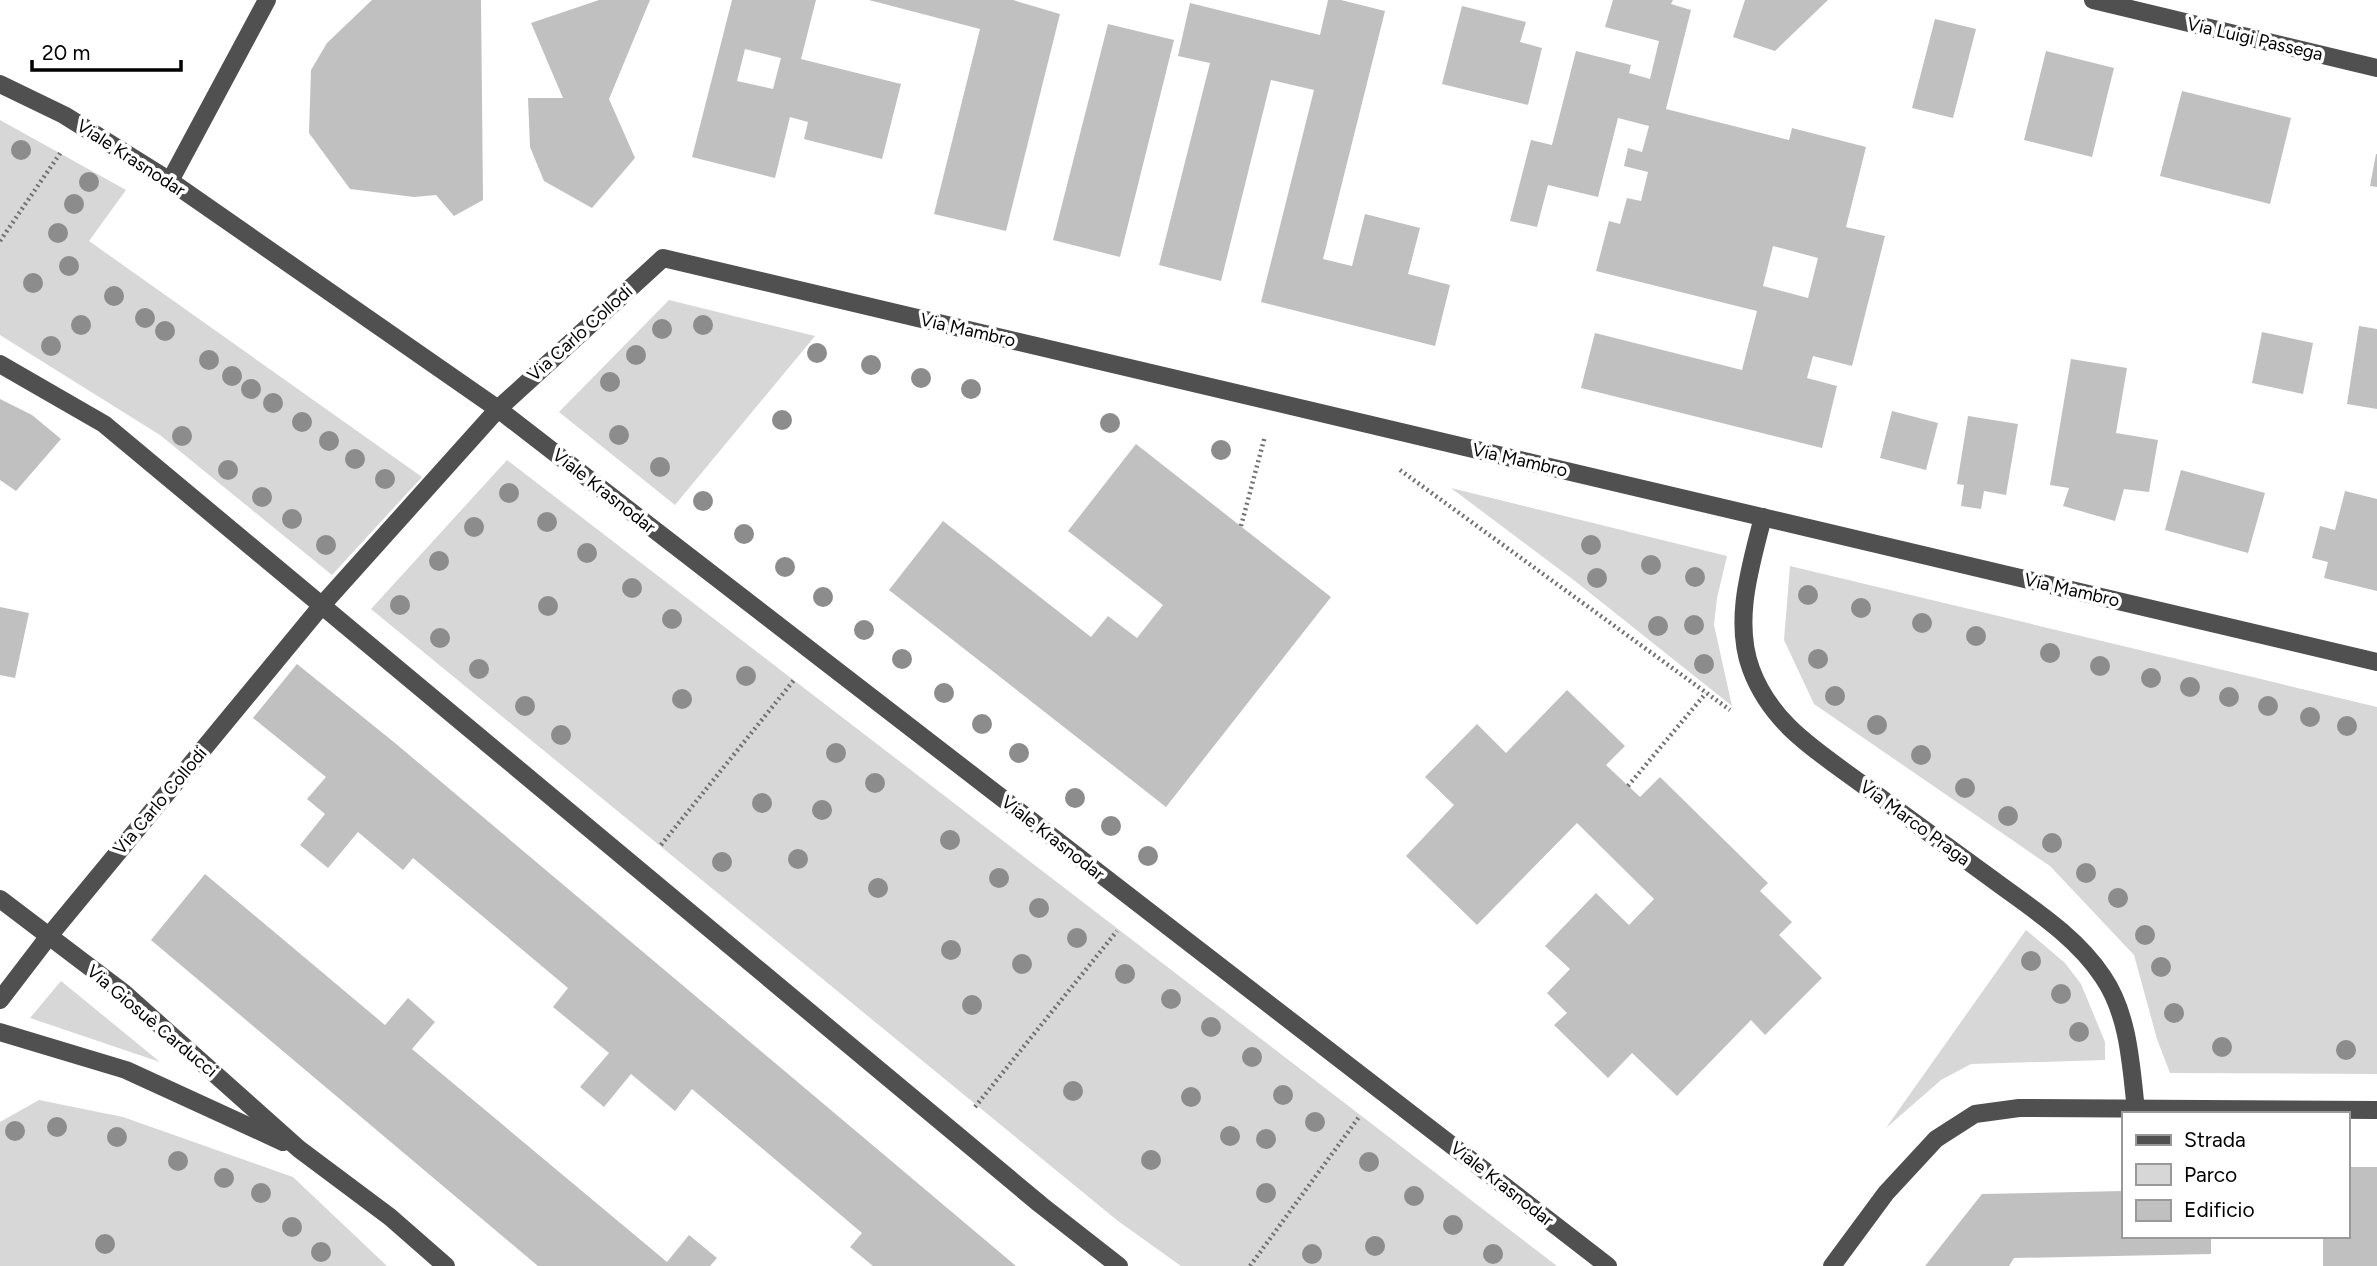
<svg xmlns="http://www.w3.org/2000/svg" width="2377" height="1266" font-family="Figtree,sans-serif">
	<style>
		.green { fill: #d7d7d7 }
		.building { fill: #c0c0c0; fill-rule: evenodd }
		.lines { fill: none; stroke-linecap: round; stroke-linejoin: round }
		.path { stroke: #727272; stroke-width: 4.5; stroke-dasharray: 2 3.5; stroke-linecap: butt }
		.minor { stroke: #505050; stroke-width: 18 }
		.tree { fill: #8c8c8c }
		.labels { text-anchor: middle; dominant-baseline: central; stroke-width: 7; stroke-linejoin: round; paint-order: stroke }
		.street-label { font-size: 18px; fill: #000; stroke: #fff }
	</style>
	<rect width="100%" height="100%" fill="#fff"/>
	<g class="green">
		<path d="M0,120L126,190L89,241L422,477L332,575L160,435L0,335Z"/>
		<path d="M669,300L815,336L675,505L559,412Z"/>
		<path d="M507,460L1557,1266H1181L1118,1221L371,609Z"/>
		<path d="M1451,488L1727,556L1717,598L1714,625L1732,706L1575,581Z"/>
		<path d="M1790,566L2377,707V1074L2170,1073L2157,1039L2134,955L2050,866L1814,704L1784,640Z"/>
		<path d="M2026,930L2065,963L2081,984L2105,1042V1060L1971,1064L1941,1080L1886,1128Z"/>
		<path d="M61,981L160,1062L30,1018Z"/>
		<path d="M39,1100L123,1117L293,1177L387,1266H0V1122Z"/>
	</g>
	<g class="building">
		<path d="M372,0H481L483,200L454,216L436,195L414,197L350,189L309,133L311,70L327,43Z"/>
		<path d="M599,0H650L609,99L635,158L592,208L544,181L530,147L528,98H563L531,23Z"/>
		<path d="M732,0H816L801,59L901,84L882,159L804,139L808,122L790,117L775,178L692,157ZM745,49L781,58L773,89L737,81Z"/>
		<path d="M869,0H1013L1060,14L1006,231L934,214L980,29Z"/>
		<path d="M1328,0H1341L1385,11L1323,259L1352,266L1365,214L1420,228L1408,274L1450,285L1435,346L1261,302L1314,90L1271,80L1221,281L1159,265L1210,63L1178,56L1190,3L1320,35Z"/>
		<path d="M1613,0H1673L1671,4L1691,10L1666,109L1789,140L1792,128L1866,147L1846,227L1885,236L1852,366L1813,356L1807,378L1837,386L1822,448L1581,388L1595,333L1742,370L1757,311L1596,271L1609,221L1620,224L1627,198L1641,201L1648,172L1624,166L1628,148L1642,152L1649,126L1618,118L1598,197L1548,185L1537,227L1510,221L1531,140L1552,145L1576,51L1631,65L1629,73L1650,79L1659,41L1605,27ZM1773,246L1818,258L1808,298L1763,286Z"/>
		<path d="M1745,0H1828L1775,51L1733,37Z"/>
		<path d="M1462,6L1526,22L1520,42L1542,48L1528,105L1442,84Z"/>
		<path d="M1935,19L1976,29L1953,118L1912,108Z"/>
		<path d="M1108,24L1174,40L1120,257L1053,240Z"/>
		<path d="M2046,51L2114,68L2092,157L2024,140Z"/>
		<path d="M2182,91L2291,118L2270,204L2160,176Z"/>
		<path d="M2376,154H2377V187L2370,186Z"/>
		<path d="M2359,326L2377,329V409L2347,404Z"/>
		<path d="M2262,332L2313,343L2303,394L2252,383Z"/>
		<path d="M2071,359L2127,368L2116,433L2158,440L2149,492L2124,489L2115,521L2063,506L2069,488L2050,485Z"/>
		<path d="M0,399L32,415L61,439L16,491L0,480Z"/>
		<path d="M1892,411L1938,423L1926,470L1880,458Z"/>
		<path d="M1968,416L2018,424L2006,495L1984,491L1981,509L1961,506L1964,485L1957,484Z"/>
		<path d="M1136,444L1331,597L1166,807L889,590L943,521L1091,637L1108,616L1137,638L1163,605L1068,531Z"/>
		<path d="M2181,470L2265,493L2248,553L2165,530Z"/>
		<path d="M2345,491L2377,499V591L2324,578L2328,562L2312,558L2320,526L2335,530Z"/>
		<path d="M0,607L29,613L15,678L0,675Z"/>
		<path d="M297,664L395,743L1016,1266H873L850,1247L862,1233L692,1089L675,1111L631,1074L604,1107L580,1087L609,1053L553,1007L568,988L413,858L403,870L358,832L328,868L300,845L325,814L307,799L326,777L253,718Z"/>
		<path d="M1567,690L1625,746L1606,765L1640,797L1660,777L1768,883L1760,891L1792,922L1779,935L1822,978L1765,1035L1751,1020L1677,1096L1632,1053L1608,1078L1554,1025L1567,1013L1547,993L1570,969L1545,946L1596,893L1629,925L1654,899L1577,823L1477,925L1406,856L1454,805L1425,777L1477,724L1506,753Z"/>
		<path d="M205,874L385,1025L408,998L435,1022L412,1049L667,1262L689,1235L717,1258L710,1266H538L151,940Z"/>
		<path d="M2347,1167H2377V1266H2323V1236H2347Z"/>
		<path d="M2123,1191V1236H2211V1254L2014,1258L2009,1266H1925L1982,1194Z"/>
	</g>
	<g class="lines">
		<g class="path">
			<path d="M0,241L61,152"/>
			<path d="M1400,470L1730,710"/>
			<path d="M1241,526L1265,436"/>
			<path d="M1628,786L1706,693"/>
			<path d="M661,845L794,680"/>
			<path d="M975,1107L1117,931"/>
			<path d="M1250,1266L1359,1117"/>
		</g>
		<g class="minor">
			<path d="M2093,0L2377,68"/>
			<path d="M0,84L64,115L170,181L498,409L1608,1266"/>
			<path d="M170,181L267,0"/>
			<path d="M0,364L104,424L1041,1205L1119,1266"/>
			<path d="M1763,517C1751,565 1733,620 1751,669C1771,723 1814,749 1859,782C1903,814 1948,847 1992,879C2031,908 2076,936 2103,977C2129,1015 2131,1066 2136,1110"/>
			<path d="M0,899L124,993L299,1149L390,1217L446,1266"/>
			<path d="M0,1000L49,936L323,604L498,409L663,258L2377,662"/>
			<path d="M0,1032L126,1070L283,1142"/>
			<path d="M1832,1266L1886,1193L1936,1139L1975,1114L2019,1108L2377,1110"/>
		</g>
	</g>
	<g class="tree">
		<circle cx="21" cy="150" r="10"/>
		<circle cx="89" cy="182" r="10"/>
		<circle cx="74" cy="204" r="10"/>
		<circle cx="58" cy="233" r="10"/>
		<circle cx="69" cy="266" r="10"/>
		<circle cx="33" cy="283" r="10"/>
		<circle cx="114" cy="296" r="10"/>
		<circle cx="145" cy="318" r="10"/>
		<circle cx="81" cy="325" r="10"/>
		<circle cx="703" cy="325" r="10"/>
		<circle cx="662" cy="329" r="10"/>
		<circle cx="165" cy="331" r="10"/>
		<circle cx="51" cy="346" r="10"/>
		<circle cx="817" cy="353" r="10"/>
		<circle cx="636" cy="355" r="10"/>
		<circle cx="209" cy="360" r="10"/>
		<circle cx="871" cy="365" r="10"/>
		<circle cx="232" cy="376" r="10"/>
		<circle cx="921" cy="378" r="10"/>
		<circle cx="610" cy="382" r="10"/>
		<circle cx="251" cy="389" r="10"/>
		<circle cx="971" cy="389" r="10"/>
		<circle cx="273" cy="403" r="10"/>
		<circle cx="782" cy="420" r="10"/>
		<circle cx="302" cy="422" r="10"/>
		<circle cx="1110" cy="423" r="10"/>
		<circle cx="619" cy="435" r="10"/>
		<circle cx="182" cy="436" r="10"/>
		<circle cx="329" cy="441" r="10"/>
		<circle cx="1221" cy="450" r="10"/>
		<circle cx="355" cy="459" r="10"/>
		<circle cx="660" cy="467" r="10"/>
		<circle cx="228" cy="470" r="10"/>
		<circle cx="385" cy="479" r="10"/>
		<circle cx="509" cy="493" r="10"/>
		<circle cx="262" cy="497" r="10"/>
		<circle cx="703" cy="501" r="10"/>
		<circle cx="292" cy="519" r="10"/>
		<circle cx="547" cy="522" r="10"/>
		<circle cx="474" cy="527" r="10"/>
		<circle cx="744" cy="534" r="10"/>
		<circle cx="326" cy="545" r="10"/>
		<circle cx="1591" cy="545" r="10"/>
		<circle cx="587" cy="553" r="10"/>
		<circle cx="439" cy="561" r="10"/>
		<circle cx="1651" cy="565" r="10"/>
		<circle cx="785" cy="567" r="10"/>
		<circle cx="1695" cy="577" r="10"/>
		<circle cx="1597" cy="578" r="10"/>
		<circle cx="632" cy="588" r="10"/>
		<circle cx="1808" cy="595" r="10"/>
		<circle cx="823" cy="597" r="10"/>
		<circle cx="400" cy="605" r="10"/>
		<circle cx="548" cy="606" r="10"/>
		<circle cx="1861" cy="608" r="10"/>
		<circle cx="672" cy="619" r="10"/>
		<circle cx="1922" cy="623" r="10"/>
		<circle cx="1694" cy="625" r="10"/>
		<circle cx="1658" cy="626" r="10"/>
		<circle cx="864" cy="630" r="10"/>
		<circle cx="1976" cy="636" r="10"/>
		<circle cx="440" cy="638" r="10"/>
		<circle cx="2050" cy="653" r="10"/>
		<circle cx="902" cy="659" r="10"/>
		<circle cx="1818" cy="659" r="10"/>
		<circle cx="1704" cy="664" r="10"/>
		<circle cx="2100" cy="666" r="10"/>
		<circle cx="479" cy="669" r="10"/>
		<circle cx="746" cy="676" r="10"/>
		<circle cx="2151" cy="678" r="10"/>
		<circle cx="2190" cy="687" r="10"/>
		<circle cx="944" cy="693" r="10"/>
		<circle cx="1835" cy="696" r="10"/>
		<circle cx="2229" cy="697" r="10"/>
		<circle cx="682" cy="699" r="10"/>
		<circle cx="525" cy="706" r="10"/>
		<circle cx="2268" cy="706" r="10"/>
		<circle cx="2310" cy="717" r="10"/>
		<circle cx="982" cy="724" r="10"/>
		<circle cx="1877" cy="725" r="10"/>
		<circle cx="2347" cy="726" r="10"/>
		<circle cx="561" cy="735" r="10"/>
		<circle cx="836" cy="753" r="10"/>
		<circle cx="1019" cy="753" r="10"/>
		<circle cx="1921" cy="755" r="10"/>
		<circle cx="875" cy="783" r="10"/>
		<circle cx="1965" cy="788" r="10"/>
		<circle cx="1075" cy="798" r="10"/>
		<circle cx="762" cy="803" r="10"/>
		<circle cx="822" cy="810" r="10"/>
		<circle cx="2008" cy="816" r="10"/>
		<circle cx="1111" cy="826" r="10"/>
		<circle cx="950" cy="840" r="10"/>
		<circle cx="2052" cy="843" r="10"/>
		<circle cx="1148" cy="856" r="10"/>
		<circle cx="798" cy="859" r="10"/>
		<circle cx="722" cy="862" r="10"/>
		<circle cx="2086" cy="873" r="10"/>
		<circle cx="999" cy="878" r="10"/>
		<circle cx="878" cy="888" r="10"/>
		<circle cx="2118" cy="898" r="10"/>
		<circle cx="1039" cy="908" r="10"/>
		<circle cx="2145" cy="935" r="10"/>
		<circle cx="1077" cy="938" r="10"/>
		<circle cx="951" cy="950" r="10"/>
		<circle cx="2031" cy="961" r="10"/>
		<circle cx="1022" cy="964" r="10"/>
		<circle cx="2161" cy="967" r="10"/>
		<circle cx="1125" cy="974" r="10"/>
		<circle cx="2061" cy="994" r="10"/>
		<circle cx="1171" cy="999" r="10"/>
		<circle cx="972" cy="1005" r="10"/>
		<circle cx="2174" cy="1013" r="10"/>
		<circle cx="1211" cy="1027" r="10"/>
		<circle cx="2079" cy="1032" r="10"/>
		<circle cx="2222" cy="1047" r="10"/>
		<circle cx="2346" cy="1050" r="10"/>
		<circle cx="1252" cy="1057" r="10"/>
		<circle cx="1073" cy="1091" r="10"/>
		<circle cx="1283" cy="1095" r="10"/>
		<circle cx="1191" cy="1097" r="10"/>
		<circle cx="1315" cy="1122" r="10"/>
		<circle cx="57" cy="1127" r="10"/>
		<circle cx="15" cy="1131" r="10"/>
		<circle cx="1230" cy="1136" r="10"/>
		<circle cx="117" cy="1137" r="10"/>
		<circle cx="1266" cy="1139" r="10"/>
		<circle cx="1151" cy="1160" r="10"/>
		<circle cx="178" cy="1161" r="10"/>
		<circle cx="1369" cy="1162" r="10"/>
		<circle cx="224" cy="1178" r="10"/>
		<circle cx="261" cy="1193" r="10"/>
		<circle cx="1266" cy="1193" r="10"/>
		<circle cx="1414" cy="1196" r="10"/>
		<circle cx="1453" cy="1225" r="10"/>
		<circle cx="292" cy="1227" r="10"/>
		<circle cx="105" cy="1244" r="10"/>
		<circle cx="1375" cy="1246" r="10"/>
		<circle cx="321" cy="1252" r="10"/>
		<circle cx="1312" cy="1254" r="10"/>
		<circle cx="1493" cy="1254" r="10"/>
	</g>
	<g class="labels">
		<g class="street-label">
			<text transform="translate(2255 39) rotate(13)">Via Luigi Passega</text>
			<text transform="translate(131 158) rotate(33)">Viale Krasnodar</text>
			<text transform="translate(968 330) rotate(13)">Via Mambro</text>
			<text transform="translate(580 333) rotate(-42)">Via Carlo Collodi</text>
			<text transform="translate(1520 460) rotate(13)">Via Mambro</text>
			<text transform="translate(604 491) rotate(38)">Viale Krasnodar</text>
			<text transform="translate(2072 590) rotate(13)">Via Mambro</text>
			<text transform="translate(160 801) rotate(-50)">Via Carlo Collodi</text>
			<text transform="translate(1915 823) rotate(36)">Via Marco Praga</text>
			<text transform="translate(1053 838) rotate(38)">Viale Krasnodar</text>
			<text transform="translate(152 1021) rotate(40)">Via Giosuè Carducci</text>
			<text transform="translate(1502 1184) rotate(38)">Viale Krasnodar</text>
		</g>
	</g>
	<rect x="2122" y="1112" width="228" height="126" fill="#ffffff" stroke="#999999" stroke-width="2"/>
	<rect x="2136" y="1135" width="35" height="10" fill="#505050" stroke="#999999" stroke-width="2"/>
	<text x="2184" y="1147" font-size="21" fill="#000000">Strada</text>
	<rect x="2136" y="1164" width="35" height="21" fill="#d7d7d7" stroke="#999999" stroke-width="2"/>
	<text x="2184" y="1182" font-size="21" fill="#000000">Parco</text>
	<rect x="2136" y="1200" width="35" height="21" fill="#c0c0c0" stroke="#999999" stroke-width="2"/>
	<text x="2184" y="1217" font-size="21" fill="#000000">Edificio</text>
	<path d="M32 60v10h149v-10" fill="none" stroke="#000000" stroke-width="3.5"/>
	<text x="42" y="60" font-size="21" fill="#000000" stroke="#ffffff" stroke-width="5" paint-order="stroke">20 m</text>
</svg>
